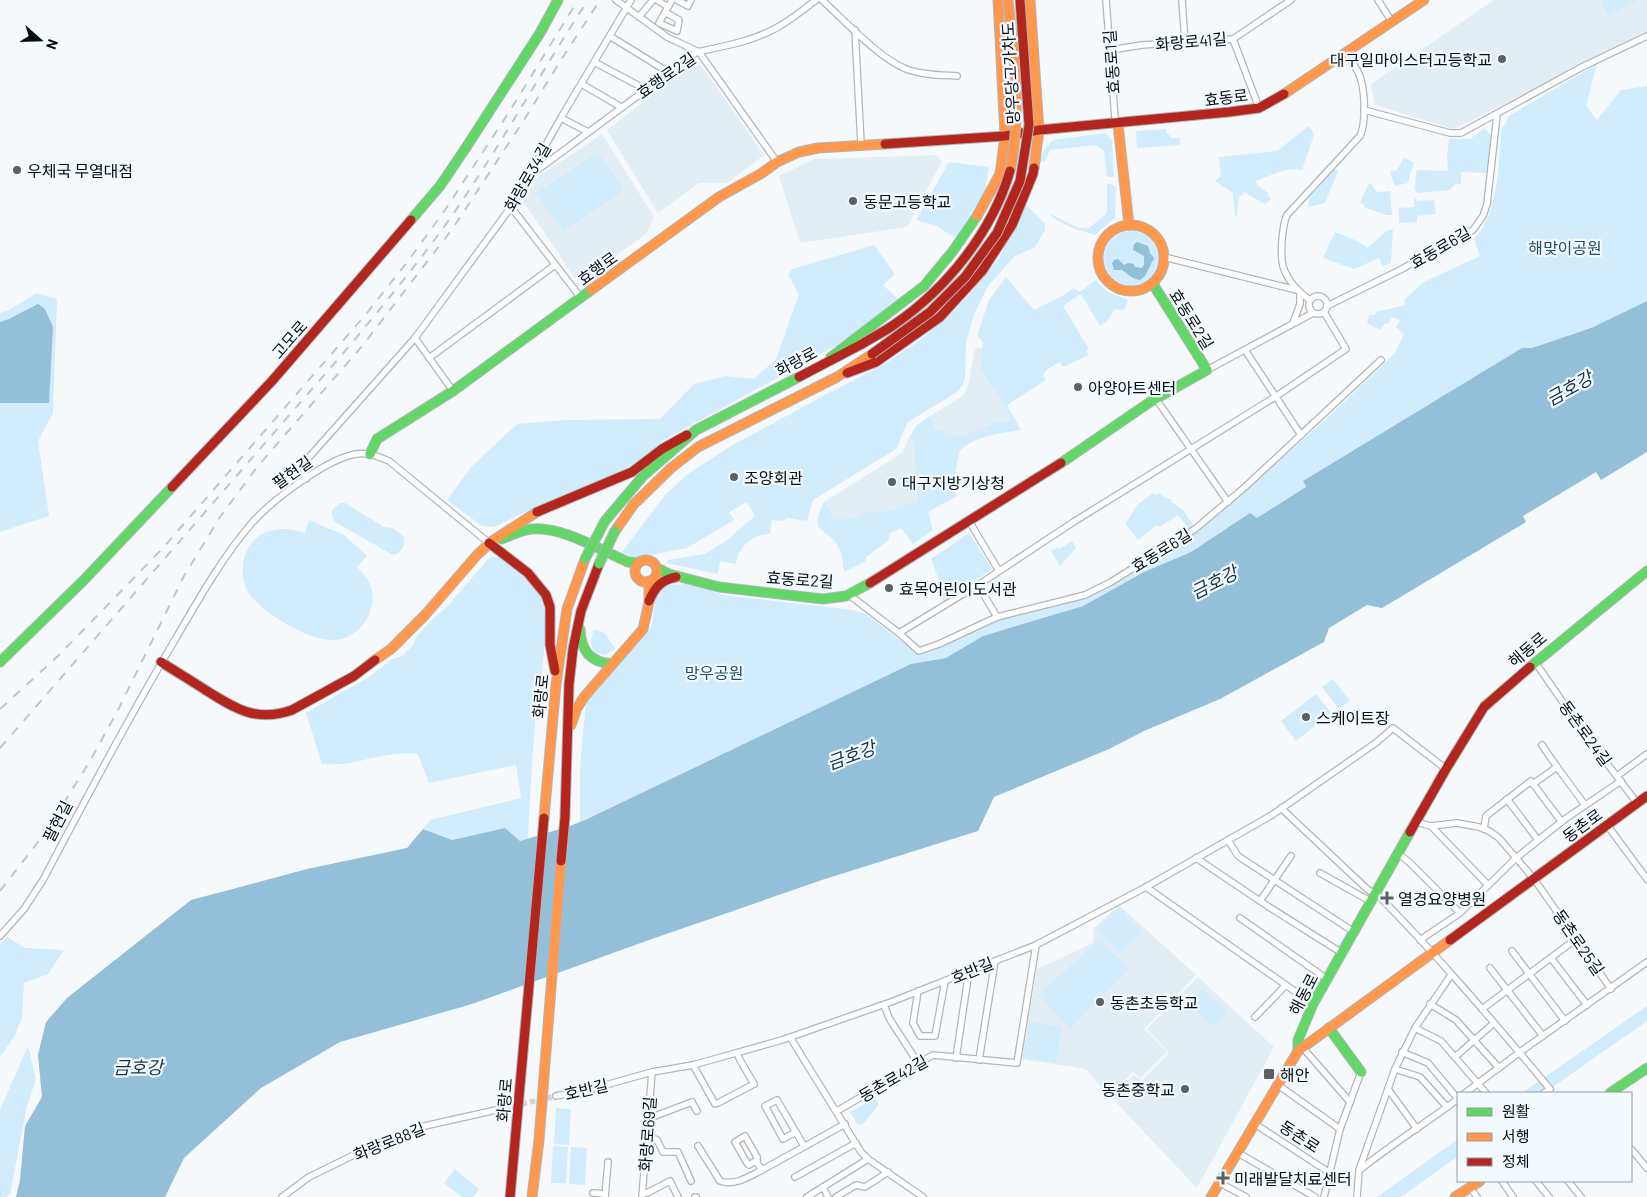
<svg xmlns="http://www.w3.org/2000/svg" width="1647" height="1197" font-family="Barlow,'Noto Sans KR',sans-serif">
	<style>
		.built { fill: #e3edf4 }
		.green { fill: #d0ecfd }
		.water { fill: #93c0d8 }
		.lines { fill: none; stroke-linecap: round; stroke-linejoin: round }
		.street-tunnel { stroke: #d2d6d9; stroke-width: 5.5; stroke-dasharray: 5.5 3; stroke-linecap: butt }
		.street-casing { stroke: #b1b6b9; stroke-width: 8 }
		.fast-casing { stroke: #b1b6b9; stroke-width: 11 }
		.slow-casing { stroke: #b1b6b9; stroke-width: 11 }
		.jam-casing { stroke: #b1b6b9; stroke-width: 11 }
		.street { stroke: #fefeff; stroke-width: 5.5 }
		.fast { stroke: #63d668; stroke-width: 9 }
		.slow { stroke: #ff974d; stroke-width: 9 }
		.jam { stroke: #b3261e; stroke-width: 9 }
		.rail { stroke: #c4c5c6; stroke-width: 2; stroke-dasharray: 9 9; stroke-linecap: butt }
		.fast-bridge-casing { stroke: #b1b6b9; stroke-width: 11; stroke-linecap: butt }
		.slow-bridge-casing { stroke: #b1b6b9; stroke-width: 11; stroke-linecap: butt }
		.jam-bridge-casing { stroke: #b1b6b9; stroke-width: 11; stroke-linecap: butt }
		.fast-bridge { stroke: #63d668; stroke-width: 9 }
		.slow-bridge { stroke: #ff974d; stroke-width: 9 }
		.jam-bridge { stroke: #b3261e; stroke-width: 9 }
		.poi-dot { fill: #5b6063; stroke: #f3faff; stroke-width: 2 }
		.labels { text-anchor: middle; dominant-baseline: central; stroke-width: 4.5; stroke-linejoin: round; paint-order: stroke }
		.street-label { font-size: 16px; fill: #070e11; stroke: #f3faff }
		.poi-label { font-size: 16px; fill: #070e11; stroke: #f3faff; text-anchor: start }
		.park-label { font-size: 16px; fill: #1c4e66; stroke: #f3faff }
		.water-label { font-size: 18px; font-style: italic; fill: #163342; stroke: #f3faff }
	</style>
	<rect width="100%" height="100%" fill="#f6f9fc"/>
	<g class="built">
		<path d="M1494,0H1647V33L1454,129L1375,105L1371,84Z"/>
		<path d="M697,60L764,155L727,183H699L658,213L607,130Z"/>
		<path d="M602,134L654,217L646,234L588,276L575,278L523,201L538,177Z"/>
		<path d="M936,155L942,161L907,227L800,243L779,176L814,159Z"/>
		<path d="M975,348H982L980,369L1005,406L1011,421L996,422L961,437L936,429L930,416L960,398L965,393L969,382Z"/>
		<path d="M909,438L914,440L916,485L918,500L884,512L870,511L857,518L835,519L824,502L902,453Z"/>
		<path d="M1119,905L1196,975L1144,1029L1167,1052L1141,1078L1133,1072L1108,1096L1086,1069L1021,1059L1037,969L1093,943L1094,928Z"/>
		<path d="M1198,977L1274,1047L1197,1188L1111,1097L1134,1075L1142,1080L1169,1053L1147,1029Z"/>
	</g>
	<g class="green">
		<path d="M1601,0H1638L1608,15Z"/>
		<path d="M1597,64L1586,106L1597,120L1621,90L1647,86V301L1591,328L1532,348H1522L1303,482L1306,487L1257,519L1250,514L1191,552L1144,572L1083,606L983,636L946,659L911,664L580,822V767L586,702L648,631L652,624L656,598L661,589L669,585L686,584L702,587L723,595L853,610L866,614L918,654L944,645L997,617L1085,598L1167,549L1249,486L1323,422L1395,353L1404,334L1396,327L1400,320L1392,317L1388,324L1385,323L1380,330L1367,323L1369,315H1375L1376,312L1405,305L1404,300L1424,282L1480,256L1474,239C1500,212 1498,162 1502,126L1505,125L1509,116Z"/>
		<path d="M1309,126L1314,135L1302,170C1288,166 1270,176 1256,181L1257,185L1268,193L1267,195L1271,199L1265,204L1244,192L1243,195L1239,196L1237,216H1235L1233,193L1215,181L1221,176L1219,157L1277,151Z"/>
		<path d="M1485,128L1491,136L1488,173L1461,172V184H1455L1450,190L1418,193L1415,189L1416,172L1418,170L1448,171L1447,156L1449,139H1470Z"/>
		<path d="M1166,129L1167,133L1172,138H1180V145L1137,148L1136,133L1137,131Z"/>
		<path d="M1106,133L1112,141L1114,177H1107L1104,151L1096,145L1050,150L1045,161L1039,162L1044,150L1053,140Z"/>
		<path d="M598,153L624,190L563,231L536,193Z"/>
		<path d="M1404,157L1414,163L1411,170L1408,183L1395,186L1390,172L1397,170Z"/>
		<path d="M949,162L989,167L985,191L956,238L936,226L916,220Z"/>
		<path d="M1335,169L1338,171L1325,203L1308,207L1309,198Z"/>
		<path d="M1369,183L1372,185L1376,192L1390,191L1392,215H1386L1364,207V204L1360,203Z"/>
		<path d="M1107,184H1112L1116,187L1115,218L1095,235C1078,230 1061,225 1048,213L1079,228H1089L1105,215L1107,211Z"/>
		<path d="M1414,198L1418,201L1434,200L1436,214L1417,216V222L1399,223V208L1414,207Z"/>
		<path d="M1025,204L1045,224V230L1035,247L1015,256L988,286L974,315L966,342L965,379L962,386L957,392L908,422L896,449L813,500L807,521L786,518L785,521L772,520L770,534C753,534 738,547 736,564L720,561L718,574L667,563L668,560L705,554L726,541L755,516L747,502L729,512L734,520L687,548L634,558L622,552L665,495L688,474L731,446L823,396L883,365L916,343L951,314L969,295L999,258Z"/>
		<path d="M1393,229L1391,263L1383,266L1379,258L1354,269L1323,258L1335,232L1355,240L1368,248L1386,231Z"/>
		<circle cx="1131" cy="258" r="27"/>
		<path d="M874,245L895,274L883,285L902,303L835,346L664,440L637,462L620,472L521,514L494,527L482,526L447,500L472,466L517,424L567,420L660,419L694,384L725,376L754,379L776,359L799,294L788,275L792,269Z"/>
		<path d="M1006,277L1034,310L1064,295L1074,288L1080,292L1096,280L1106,291L1128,300L1124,310L1115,309L1107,321L1100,326L1081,294L1064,305V308L1089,349L1086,351L1089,355L1063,367L1059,362L1045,371L1043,376L1046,380L1007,405L1021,430C1006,432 966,437 959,453C956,464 957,475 951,485L957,496L928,512L933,530L913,544L901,528L890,533L888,541L866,557L865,562L844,572C842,548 838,542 819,528L817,519L824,502L835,519L857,518L870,511L884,512L918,500L916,485L914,440L909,438L916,426L930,416L936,429L961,437L996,422L1011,421L1005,406L980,369L983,342L977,336L989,300Z"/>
		<path d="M37,293L57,299L53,413L38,441L49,516L0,532V313L9,310Z"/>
		<path d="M1153,493L1155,495L1159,493L1165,498L1172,500L1171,502L1183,510L1193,525L1188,528L1178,515L1160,527L1157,525L1138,540L1125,523L1128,520L1137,505Z"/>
		<path d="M340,503H345L384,527L393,528L404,537C405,546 402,553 393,555L335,522L332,516V510Z"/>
		<path d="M309,520L344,535L367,556L357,567C361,571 366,576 369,582C381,606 361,640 333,640C309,641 265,614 250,595C243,586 241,570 244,559C251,529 281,524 305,533Z"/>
		<path d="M969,533L992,569L944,602L941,598L939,581L931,559Z"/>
		<path d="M1072,541L1076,548L1060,566L1051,551L1058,547L1059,549Z"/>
		<path d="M493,557C496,557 502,556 504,557C514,560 538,585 541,595C551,630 540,677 536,713C532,754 530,796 528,838L520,841L505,828L452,840L423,829L430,820L521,798L516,765L429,783L418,754C394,751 373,759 349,763C340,765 331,764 322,764L306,713L369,677L391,660L402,656L413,645L416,637L435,617L448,606L488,559Z"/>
		<path d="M594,629L605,633L615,649L605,655L595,653C589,644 591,639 594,629Z"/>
		<path d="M1333,679L1350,701L1339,709L1322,687Z"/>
		<path d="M1316,694L1331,713L1296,741L1281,721Z"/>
		<path d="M1119,907L1142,931L1120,953L1097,930Z"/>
		<path d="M7,937L25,948L64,950L48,974L24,983L22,1018L14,1037L0,1057V944Z"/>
		<path d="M1099,940L1129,969L1070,1028L1039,995Z"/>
		<path d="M1202,990L1227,1011L1214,1026L1189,1005Z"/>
		<path d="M1647,1006V1021L1544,1093H1522Z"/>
		<path d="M1030,1022L1062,1027L1056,1063L1023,1058Z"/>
		<path d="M28,1046L36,1079L27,1106L10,1194L6,1197H0V1110Z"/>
		<path d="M875,1098L879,1104L864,1123L858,1125L850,1112Z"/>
		<path d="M556,1108L571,1109L569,1145L554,1144Z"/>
		<path d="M1458,1139V1156L1401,1197H1377Z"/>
		<path d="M553,1146L568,1147L566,1183H551Z"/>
		<path d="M571,1147L587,1148L585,1185L569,1184Z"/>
		<path d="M455,1169L479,1189L473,1197H462L444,1183Z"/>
	</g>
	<g class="water">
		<path d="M1137,242L1148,246L1150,253L1154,258L1145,276L1140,280L1133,278L1122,270H1114L1112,263L1114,260L1118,259L1124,265L1128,263L1134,264L1135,267L1142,268L1144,265V256L1133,250L1134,244Z"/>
		<path d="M1647,301V452L1601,480L1596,472L1523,516L1526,522L1382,608L1367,605L1329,628L1324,642L1220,699L1144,731L1109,749L994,797L978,831L825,879L649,940L472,1004L340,1042L261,1088L184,1158L165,1197H16L20,1180L25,1126L42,1097L38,1055L46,1022L67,998L191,900L307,869L407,848L423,829L452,840L505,828L520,841L570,826L587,819L911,664L946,658L983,636L1083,606L1144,572L1191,552L1250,513L1257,518L1306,487L1303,481L1522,348H1532L1591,328Z"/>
		<path d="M38,304L45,309L53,327L49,403H0V322L9,319Z"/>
	</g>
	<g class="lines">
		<path class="street-tunnel" d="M505,1108L556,1096"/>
		<defs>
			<g id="street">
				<path d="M616,0L667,37L699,52L777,162"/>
				<path d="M657,0L668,7"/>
				<path d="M677,0L688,6L691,0"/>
				<path d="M822,0C844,20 880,59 906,69C922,75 941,75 957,76"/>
				<path d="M1106,0L1115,118L1118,124"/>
				<path d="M1182,0L1185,43"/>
				<path d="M1378,0L1392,22"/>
				<path d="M665,12L679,20L677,31L659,23L672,0"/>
				<path d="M639,17L653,0"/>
				<path d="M855,30L861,144"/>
				<path d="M613,38L668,72"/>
				<path d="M1233,39L1259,108"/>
				<path d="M1110,50L1142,45L1233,39L1291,0"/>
				<path d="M598,64L645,89"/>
				<path d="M585,86L621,107"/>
				<path d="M1364,110L1450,133H1461L1582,67L1647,36"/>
				<path d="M565,120L588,132"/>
				<path d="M532,174L697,52C725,46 754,41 778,27C792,19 804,9 816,0"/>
				<path d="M511,207L581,298"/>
				<path d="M1164,257L1297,290"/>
				<circle cx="1318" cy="305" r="9"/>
				<path d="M1310,300C1299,293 1287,280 1283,266C1280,255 1282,226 1287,215L1360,136C1366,123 1365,95 1361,80C1359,70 1351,61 1345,52"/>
				<path d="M1327,306L1400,270L1473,230L1483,216L1487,204L1497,115"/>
				<path d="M1293,323L1300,304V293"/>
				<path d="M415,338L453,391"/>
				<path d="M1245,350L1301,435"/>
				<path d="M429,358L555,265"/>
				<path d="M1207,370L1313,313"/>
				<path d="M1156,399L1228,502"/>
				<path d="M306,479L303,464L415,338L511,207L562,116L631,0"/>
				<path d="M969,521L999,571"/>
				<path d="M978,585L997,617"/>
				<path d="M848,594L899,633L919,651L939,644L997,617L1085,595L1111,582L1195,529L1245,487L1381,360"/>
				<path d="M899,633L978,585L1075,521L1275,397L1346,349L1324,312"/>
				<path d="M1535,662L1587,737L1637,803"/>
				<path d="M1542,745L1557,767"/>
				<path d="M1617,776L1647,754"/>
				<path d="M1533,784L1557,767L1585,805"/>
				<path d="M1507,799L1538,840"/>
				<path d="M1281,808L1367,889L1375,894"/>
				<path d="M1416,822L1431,826L1457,823L1479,827L1489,831L1499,838L1534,879L1611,989"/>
				<path d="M1607,825L1647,879"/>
				<path d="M1431,826L1488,885"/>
				<path d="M1484,829L1486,816L1531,781L1561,821"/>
				<path d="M1228,840L1238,856L1354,932"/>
				<path d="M1399,854L1409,862L1460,913"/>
				<path d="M1196,858L1269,907L1342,953"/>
				<path d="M1320,873L1370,901"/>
				<path d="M1146,887L1313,1004"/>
				<path d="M1375,892C1437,955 1494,1022 1550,1089L1544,1093"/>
				<path d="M1260,901L1291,856"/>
				<path d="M1240,918L1327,979"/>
				<path d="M0,936L24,909L43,880C86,798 129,717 176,638C199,599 221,559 251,524C271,501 326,459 356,454C368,452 379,457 389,461L489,543"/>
				<path d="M1420,940L1460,913L1516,858L1565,819L1621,781"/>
				<path d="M1512,951L1565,1021"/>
				<path d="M1551,958L1587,1005"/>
				<path d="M1490,968L1543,1036"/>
				<path d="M918,991L913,1023L920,1036H935L945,981"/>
				<path d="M1430,1004L1456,1020L1499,1068"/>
				<path d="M884,1005L889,1018L918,1063"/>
				<path d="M1482,1009L1576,939"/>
				<path d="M1255,1017L1286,985"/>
				<path d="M1415,1028L1441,1041L1486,1093"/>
				<path d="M790,1037L861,1152L868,1159L923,1197"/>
				<path d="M1303,1048L1350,1102"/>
				<path d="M1402,1052L1428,1063L1458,1099"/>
				<path d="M1455,1057L1494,1023"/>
				<path d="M956,1058L969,971"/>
				<path d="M979,1060L995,961"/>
				<path d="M693,1065L715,1104L718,1103L754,1084L740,1060L737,1053"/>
				<path d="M1395,1069L1420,1077L1447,1107"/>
				<path d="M1278,1085L1340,1129"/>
				<path d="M1388,1089L1417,1129"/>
				<path d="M1465,1093L1520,1052L1647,962"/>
				<path d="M556,1096L595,1088L652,1072L693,1065L782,1040L891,1002L1036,945L1146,887L1272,815L1377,742L1393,728L1446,769"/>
				<path d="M837,1111L933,1055L1017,1063L1036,945"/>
				<path d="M649,1117L655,1116L692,1102L697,1111"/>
				<path d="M1255,1124L1330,1173"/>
				<path d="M796,1132L783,1139L765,1106L777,1100L804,1146"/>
				<path d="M647,1135L657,1140L663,1152H678L691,1181"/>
				<path d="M698,1146L720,1181C735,1186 748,1177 762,1170"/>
				<path d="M1631,1149L1647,1168"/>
				<path d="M1238,1153L1315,1197"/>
				<path d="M757,1160L749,1165L747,1163L735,1142L745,1136L757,1157V1163L762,1170L845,1124"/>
				<path d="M1361,1169C1392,1144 1426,1123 1458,1099"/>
				<path d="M795,1177L856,1143"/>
				<path d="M1502,1181L1513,1197"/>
				<path d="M1536,1181L1549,1197"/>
				<path d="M1568,1181L1581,1197"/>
				<path d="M1220,1183L1246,1197"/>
				<path d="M823,1187L828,1197"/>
				<path d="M1470,1187L1477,1197"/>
				<path d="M643,1192L647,1193L670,1181L678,1197"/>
				<path d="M593,1193L605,1194"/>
				<path d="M282,1197L309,1177L366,1149L420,1127L505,1108"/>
				<path d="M605,1197L608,1162"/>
				<path d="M642,1197L652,1072"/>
				<path d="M695,1197H696"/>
				<path d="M807,1197L868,1159"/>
				<path d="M836,1197L856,1185L865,1187L888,1172"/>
				<path d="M1324,1197L1340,1129L1361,1072"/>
				<path d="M1357,1197L1359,1170L1395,1069L1415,1028L1451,975"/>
			</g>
			<g id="fast">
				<path d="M411,220L440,186L467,146L540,33L558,0"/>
				<path d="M831,357L924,286L953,251L977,216"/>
				<path d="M370,454L377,439L453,391L591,290"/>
				<path d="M1061,463L1150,402L1207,370L1153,284"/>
				<path d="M605,521L643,476L696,430L799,377"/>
				<path d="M502,539C512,535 521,530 532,529C562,526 600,550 628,562L638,563"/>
				<path d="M657,568L669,574L719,587L823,599L846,596L870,583"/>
				<path d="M580,629C581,651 590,662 612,664"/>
				<path d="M0,662L84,580L172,487"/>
				<path d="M1530,667L1647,571"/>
				<path d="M1329,1028L1361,1072"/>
				<path d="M1298,1051V1040L1313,1004L1410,832"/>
				<path d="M1610,1093L1647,1068"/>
			</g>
			<g id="slow">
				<path d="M1030,0L1039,130L1034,168"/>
				<path d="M1284,94L1424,0"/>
				<path d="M1118,124L1129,225"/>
				<path d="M977,216L1000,174L1005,136L998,0"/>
				<circle cx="1131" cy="258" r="33"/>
				<path d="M591,290L719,197L762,173L777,162L799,152L818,148L885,144"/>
				<path d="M615,531L634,504L671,468L698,447L837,377L872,354"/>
				<circle cx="646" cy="571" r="11"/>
				<path d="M375,660L391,649L425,615L477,555L492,541L537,512"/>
				<path d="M571,725L577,708L584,697L643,629L649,602V581"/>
				<path d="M544,818L556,684L567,609L585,559"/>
				<path d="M532,1197L539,1140L561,861"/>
				<path d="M1211,1197L1298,1051L1450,940"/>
				<path d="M1455,1197L1480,1181"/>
			</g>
			<g id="jam">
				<path d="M885,144L1005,136L1039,130L1229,112L1259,108L1284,94"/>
				<path d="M847,373L876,362L940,317L982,271L1012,225L1033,174L1034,168"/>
				<path d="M799,377L862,344"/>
				<path d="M172,487L272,381L411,220"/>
				<path d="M537,512L632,472L662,449L687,435"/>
				<path d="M489,543L528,573L546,595L550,607V645L555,671"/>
				<path d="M870,583L1061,463"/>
				<path d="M649,601C655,587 661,580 676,577"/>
				<path d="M161,662C175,671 190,680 204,689C234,708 256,723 292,710L354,676L375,660"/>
				<path d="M1410,832L1446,769L1484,707L1530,667"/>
				<path d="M561,861L565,817L569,684L573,649L581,611L599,564"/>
				<path d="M1450,940L1647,796"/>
				<path d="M510,1197L544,818"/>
			</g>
		</defs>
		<use href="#street" class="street-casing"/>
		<use href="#fast" class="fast-casing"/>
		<use href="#slow" class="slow-casing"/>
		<use href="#jam" class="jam-casing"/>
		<use href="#street" class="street"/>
		<use href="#fast" class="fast"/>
		<use href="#slow" class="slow"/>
		<use href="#jam" class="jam"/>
		<g class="rail">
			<path d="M0,709L58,656L163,548L367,313L408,261L445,210L511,109L578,0"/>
			<path d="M0,748L352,343C383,305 415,267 444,227C496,154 539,75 588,0"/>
			<path d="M0,891L45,833L90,761L118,710L184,576L220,517L258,466L363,345L453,228L524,120L561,60L600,0"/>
		</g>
		<defs>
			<g id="fast-bridge">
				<path d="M585,559L605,521"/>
				<path d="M599,564L615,531"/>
			</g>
			<path id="slow-bridge" d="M1008,0C1014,57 1022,114 1010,171"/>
			<g id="jam-bridge">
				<path d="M862,344C873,337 884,332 895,324C947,288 992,232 1010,171"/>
				<path d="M872,354L930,312L965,277L997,233L1020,181L1029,125L1020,0"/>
			</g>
		</defs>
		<use href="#fast-bridge" class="fast-bridge-casing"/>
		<use href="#slow-bridge" class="slow-bridge-casing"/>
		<use href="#jam-bridge" class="jam-bridge-casing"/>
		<use href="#fast-bridge" class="fast-bridge"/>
		<use href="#slow-bridge" class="slow-bridge"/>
		<use href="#jam-bridge" class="jam-bridge"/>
	</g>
	<g class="poi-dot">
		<circle cx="1502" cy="59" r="5"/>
		<circle cx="17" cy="170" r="5"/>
		<circle cx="853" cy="201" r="5"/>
		<circle cx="1078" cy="387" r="5"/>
		<circle cx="734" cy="477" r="5"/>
		<circle cx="892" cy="482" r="5"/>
		<circle cx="889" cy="588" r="5"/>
		<circle cx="1306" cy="717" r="5"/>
		<path d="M1384.5 890.5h5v5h5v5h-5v5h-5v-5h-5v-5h5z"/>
		<circle cx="1100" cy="1002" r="5"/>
		<rect x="1263" y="1068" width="12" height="12" rx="2.5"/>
		<circle cx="1185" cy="1089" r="5"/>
		<path d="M1220.5 1170.5h5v5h5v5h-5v5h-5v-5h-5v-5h5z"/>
	</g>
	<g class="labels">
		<g class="street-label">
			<text transform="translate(1191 41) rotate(-5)">화랑로41길</text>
			<text transform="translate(1111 62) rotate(-94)">효동로1길</text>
			<text transform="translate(1010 73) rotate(-93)">망우당고가차도</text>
			<text transform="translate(666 75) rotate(-35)">효행로2길</text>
			<text transform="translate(1226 97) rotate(-7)">효동로</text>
			<text transform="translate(527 177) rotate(-60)">화랑로34길</text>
			<text transform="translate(1440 247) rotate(-30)">효동로6길</text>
			<text transform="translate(597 268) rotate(-36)">효행로</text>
			<text transform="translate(1192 319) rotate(58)">효동로2길</text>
			<text transform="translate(289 339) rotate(-49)">고모로</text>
			<text transform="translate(796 361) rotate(-28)">화랑로</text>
			<text transform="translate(292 472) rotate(-35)">팔현길</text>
			<text transform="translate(1161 550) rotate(-32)">효동로6길</text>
			<text transform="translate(800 579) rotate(4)">효동로2길</text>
			<text transform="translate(1527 649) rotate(-40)">해동로</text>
			<text transform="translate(540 696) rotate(-84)">화랑로</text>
			<text transform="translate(1586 733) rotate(54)">동촌로24길</text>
			<text transform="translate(57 821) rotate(-63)">팔현길</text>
			<text transform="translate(1582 825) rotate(-36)">동촌로</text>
			<text transform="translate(1579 942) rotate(55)">동촌로25길</text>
			<text transform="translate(972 970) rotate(-22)">호반길</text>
			<text transform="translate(1303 994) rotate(-63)">해동로</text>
			<text transform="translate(893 1078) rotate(-30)">동촌로42길</text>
			<text transform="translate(586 1089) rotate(-13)">호반길</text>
			<text transform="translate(504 1100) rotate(-85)">화랑로</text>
			<text transform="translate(647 1134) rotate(-86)">화랑로69길</text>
			<text transform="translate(1300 1136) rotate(33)">동촌로</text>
			<text transform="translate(389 1141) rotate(-22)">화랑로88길</text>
		</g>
		<g class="poi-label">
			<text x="1492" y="59" text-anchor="end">대구일마이스터고등학교</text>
			<text x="27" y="170">우체국 무열대점</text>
			<text x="863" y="201">동문고등학교</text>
			<text x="1088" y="387">아양아트센터</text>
			<text x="744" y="477">조양회관</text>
			<text x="902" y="482">대구지방기상청</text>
			<text x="899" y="588">효목어린이도서관</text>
			<text x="1316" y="717">스케이트장</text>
			<text x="1398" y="898">열경요양병원</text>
			<text x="1110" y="1002">동촌초등학교</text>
			<text x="1280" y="1074">해안</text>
			<text x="1175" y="1089" text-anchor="end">동촌중학교</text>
			<text x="1234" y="1178">미래발달치료센터</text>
		</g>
		<g class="park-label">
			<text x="1565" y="247">해맞이공원</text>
			<text x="714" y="672">망우공원</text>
		</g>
		<g class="water-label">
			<text transform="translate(1569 388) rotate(-29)">금호강</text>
			<text transform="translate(1214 582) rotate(-27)">금호강</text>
			<text transform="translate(851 755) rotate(-20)">금호강</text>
			<text x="138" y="1067">금호강</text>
		</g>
	</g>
	<rect x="1457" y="1092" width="175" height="90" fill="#f3faff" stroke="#959ca0"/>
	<rect x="1467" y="1108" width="25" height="8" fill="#63d668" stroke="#959ca0"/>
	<text x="1502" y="1117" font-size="15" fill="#070e11">원활</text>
	<rect x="1467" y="1133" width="25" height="8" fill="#ff974d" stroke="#959ca0"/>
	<text x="1502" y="1142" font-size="15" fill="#070e11">서행</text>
	<rect x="1467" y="1158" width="25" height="8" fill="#b3261e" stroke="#959ca0"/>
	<text x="1502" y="1167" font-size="15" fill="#070e11">정체</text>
	<g transform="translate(40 40) rotate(110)" stroke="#f3faff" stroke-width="4" paint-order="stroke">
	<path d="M0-4L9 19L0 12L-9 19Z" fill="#070e11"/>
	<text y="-8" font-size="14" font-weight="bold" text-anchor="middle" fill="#070e11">N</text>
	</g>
</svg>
